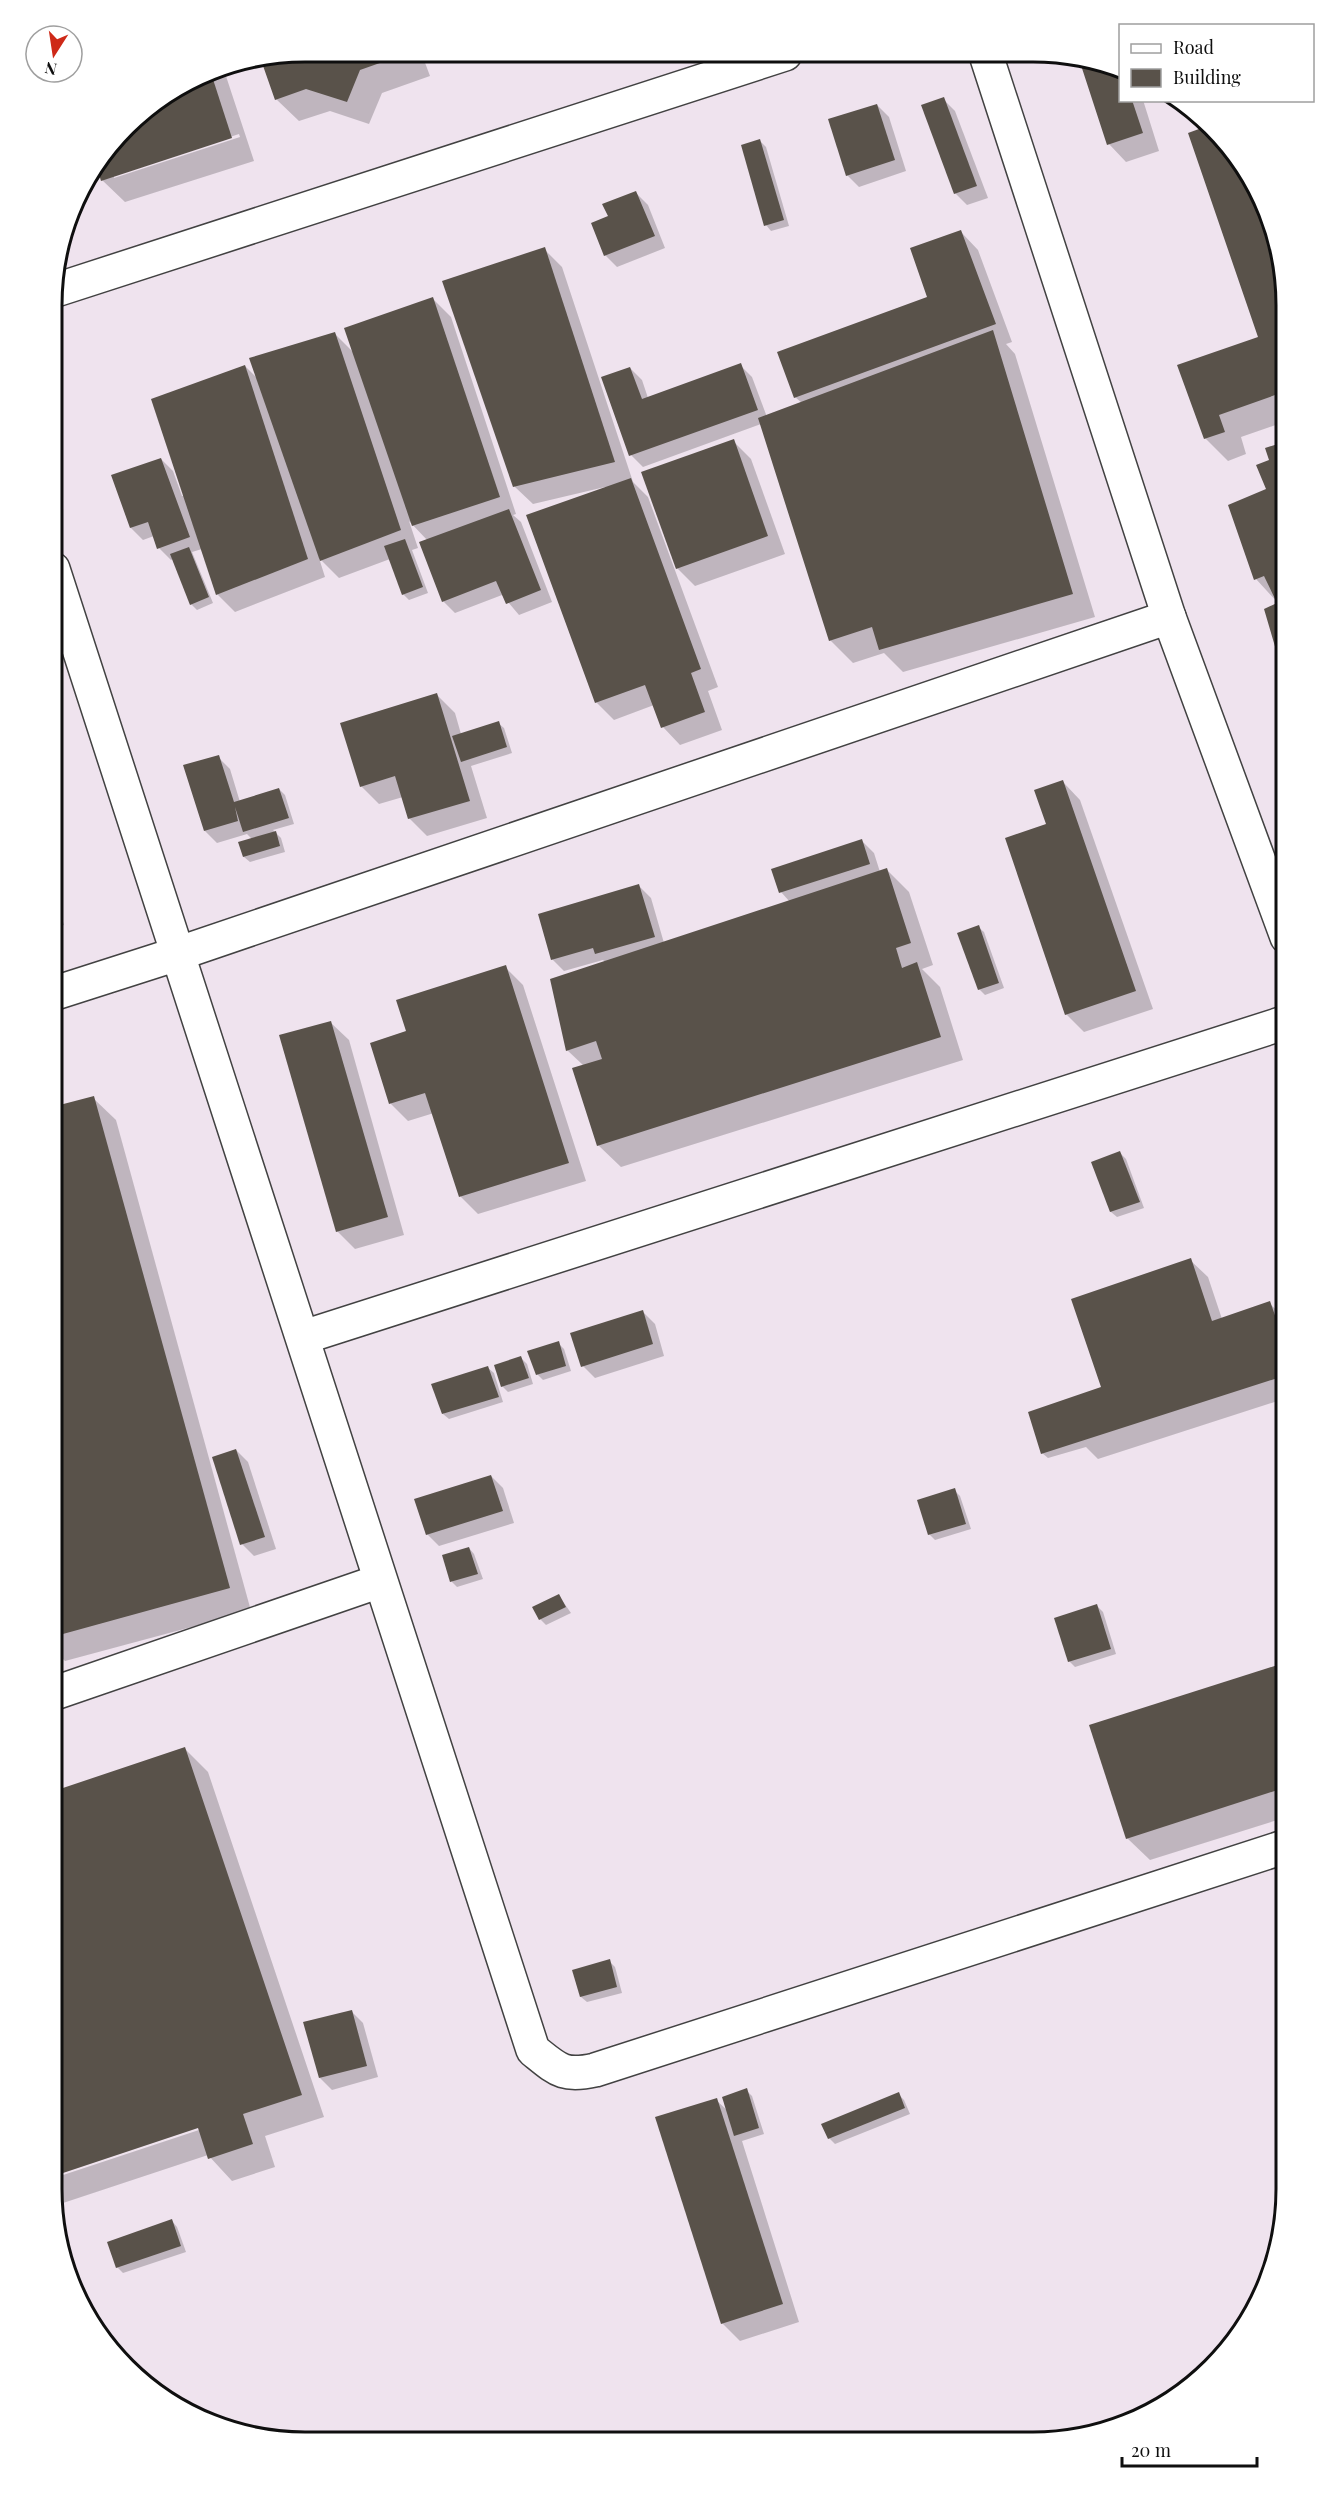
<svg xmlns="http://www.w3.org/2000/svg" width="1338" height="2493" font-family="'Playfair Display',serif">
	<style>
		.industrial { fill: #efe3ee }
		.shadow { fill: #0003; fill-rule: evenodd }
		.building { fill: #59524a }
		.lines { fill: none; stroke-linecap: round; stroke-linejoin: round }
		.minor-casing { stroke: #424242; stroke-width: 36 }
		.minor { stroke: #fff; stroke-width: 33 }
		.rim { fill: none; stroke: #0f0f0f; stroke-width: 3 }
	</style>
	<rect width="100%" height="100%" fill="#fffef2"/>
	<path class="industrial" d="M305,51L1083,56L1120,69V100L1181,101L1200,114L1244,163L1273,223L1287,305L1286,2205L1268,2285L1234,2343L1175,2399L1115,2428L1033,2442L271,2440L207,2423L138,2379L94,2330L65,2270L51,2188L53,272L77,192L137,114L208,70Z"/>
	<g class="shadow">
		<path d="M304,51L421,52L430,76L382,93L369,124L330,111L299,121L276,99L262,59Z"/>
		<path d="M1080,56L1120,69V100H1143L1159,151L1126,162L1109,144Z"/>
		<path d="M223,67L254,161L125,202L102,180L98,165L137,114L208,70ZM239,134L240,137L114,178V175Z"/>
		<path d="M943,99L955,111L988,198L967,205L955,193Z"/>
		<path d="M877,105L889,117L906,171L859,187L847,175Z"/>
		<path d="M1211,126L1244,163L1273,223L1287,304V421L1241,437L1246,454L1228,461L1205,438L1260,338L1189,134Z"/>
		<path d="M760,141L766,147L789,226L771,231L766,225Z"/>
		<path d="M636,193L648,205L665,248L617,267L605,255L609,217Z"/>
		<path d="M961,232L978,250L1012,342L1006,344L1015,354L1095,617L903,672L884,653L853,663L830,640L761,424L643,467L631,455L630,368L642,380L648,398L740,365L752,377L767,417L802,403L795,397L929,297Z"/>
		<path d="M544,249L562,267L633,482L648,497L718,687L708,691L722,730L680,745L663,727L654,705L614,720L596,702L605,487L533,504L515,487L444,282Z"/>
		<path d="M433,299L451,317L516,514L513,515L521,522L552,602L519,615L502,595L455,613L443,601L428,541L409,521L418,548L412,550L428,593L409,600L403,594L390,559L339,578L319,558L325,577L235,612L217,594L202,549L192,552L213,603L197,610L191,604L173,559L171,560L159,548L154,536L143,540L131,528L113,476L161,459L173,471L182,496H185L245,366L258,379L335,334L355,354Z"/>
		<path d="M733,441L751,459L785,554L695,586L677,568Z"/>
		<path d="M1287,443V666L1280,659L1279,604L1256,579L1271,461Z"/>
		<path d="M437,695L455,713L461,734L498,723L504,728L512,753L471,766L487,818L427,836L409,818L403,797L379,804L361,786Z"/>
		<path d="M218,757L230,769L240,802L279,789L285,795L294,824L273,830L281,838L285,852L250,862L244,857L252,839L247,834L217,843L205,831Z"/>
		<path d="M1063,782L1080,800L1153,1009L1084,1032L1066,1014Z"/>
		<path d="M862,841L874,853L880,872L887,870L909,892L933,965L922,969L940,987L963,1060L621,1167L598,1145L584,1066L567,1050L605,962L603,960L564,971L552,959L639,886L651,898L664,943L790,902L781,892Z"/>
		<path d="M52,887L64,925L52,929Z"/>
		<path d="M978,927L984,932L1004,988L985,995L979,989Z"/>
		<path d="M505,967L523,985L586,1181L478,1214L461,1197L434,1113L408,1121L391,1104L372,1044L408,1032Z"/>
		<path d="M331,1023L349,1040L404,1235L355,1249L337,1231Z"/>
		<path d="M93,1098L116,1120L251,1611L65,1661L52,1648V1109Z"/>
		<path d="M1120,1153L1126,1159L1144,1208L1117,1217L1111,1212L1093,1163Z"/>
		<path d="M1190,1260L1208,1277L1222,1319L1269,1303L1287,1320V1398L1098,1459L1086,1447L1048,1458L1042,1453L1103,1388Z"/>
		<path d="M643,1312L655,1324L664,1356L595,1378L583,1366Z"/>
		<path d="M558,1343L564,1349L571,1371L543,1380L537,1374Z"/>
		<path d="M521,1358L527,1364L533,1384L508,1392L502,1386Z"/>
		<path d="M488,1368L494,1373L503,1402L449,1419L443,1414Z"/>
		<path d="M236,1450L248,1462L276,1549L254,1556L242,1544Z"/>
		<path d="M491,1476L503,1488L514,1523L439,1546L427,1534Z"/>
		<path d="M954,1490L960,1496L971,1529L935,1540L929,1534Z"/>
		<path d="M469,1548L474,1554L483,1579L457,1587L452,1582Z"/>
		<path d="M559,1596L571,1613L546,1625L540,1619Z"/>
		<path d="M1097,1606L1103,1612L1116,1654L1075,1667L1069,1661Z"/>
		<path d="M1287,1664V1817L1150,1860L1127,1838Z"/>
		<path d="M185,1749L208,1772L324,2117L265,2136L275,2167L232,2181L208,2155L54,2206L51,2179L205,2128Z"/>
		<path d="M609,1961L615,1967L622,1993L587,2002L581,1997L574,1971Z"/>
		<path d="M351,2011L363,2023L378,2077L332,2090L320,2078Z"/>
		<path d="M746,2090L752,2096L764,2134L742,2141L799,2322L740,2341L722,2323L716,2100L728,2111Z"/>
		<path d="M898,2094L904,2100L910,2114L835,2144L829,2138Z"/>
		<path d="M172,2221L177,2227L186,2252L123,2273L117,2267Z"/>
	</g>
	<g class="building">
		<path d="M304,51L411,52L360,70L347,102L306,89L275,100L261,60Z"/>
		<path d="M1078,56L1120,69V100H1132L1143,133L1107,145Z"/>
		<path d="M208,70H210L232,138L101,181L97,167L137,114Z"/>
		<path d="M944,97L977,186L954,194L921,105Z"/>
		<path d="M877,104L895,160L846,176L828,119Z"/>
		<path d="M1210,125L1244,163L1273,223L1287,304V418L1278,394L1219,415L1225,432L1204,439L1177,365L1258,337L1188,133Z"/>
		<path d="M760,139L784,220L764,226L741,145Z"/>
		<path d="M636,191L655,236L604,256L591,223L608,216L602,204Z"/>
		<path d="M961,230L996,324L794,398L777,352L927,297L910,248Z"/>
		<path d="M545,247L615,462L513,487L442,281Z"/>
		<path d="M433,297L500,497L412,526L344,328Z"/>
		<path d="M993,330L1073,594L879,650L872,627L829,641L758,418Z"/>
		<path d="M335,332L401,530L320,561L249,358Z"/>
		<path d="M741,363L758,410L629,456L601,377L630,367L642,399Z"/>
		<path d="M245,365L308,559L216,595L151,399Z"/>
		<path d="M734,439L768,536L676,569L641,472Z"/>
		<path d="M1287,441V657L1279,660L1264,609L1277,603L1264,576L1254,580L1228,505L1266,489L1256,465L1269,460L1265,448Z"/>
		<path d="M161,458L190,537L157,549L148,522L130,528L111,475Z"/>
		<path d="M631,478L701,669L691,673L705,712L661,728L645,685L595,703L526,515Z"/>
		<path d="M509,509L541,590L506,604L496,581L442,602L419,542Z"/>
		<path d="M405,539L423,587L402,595L384,546Z"/>
		<path d="M189,547L209,597L190,605L170,554Z"/>
		<path d="M1287,668V695H1286L1278,671Z"/>
		<path d="M437,693L470,801L408,819L395,776L360,787L340,723Z"/>
		<path d="M499,721L507,747L461,762L452,736Z"/>
		<path d="M219,755L234,802L279,788L289,818L243,832L235,807L238,821L204,831L183,765Z"/>
		<path d="M1063,780L1136,991L1065,1015L1005,838L1046,824L1034,790Z"/>
		<path d="M276,831L280,846L243,857L238,842Z"/>
		<path d="M862,839L870,864L779,893L771,869Z"/>
		<path d="M887,868L911,943L896,948L902,968L917,962L941,1037L597,1146L572,1068L602,1059L596,1041L566,1051L550,979Z"/>
		<path d="M639,884L655,937L595,954L593,948L551,960L538,914Z"/>
		<path d="M979,925L999,983L978,990L957,933Z"/>
		<path d="M506,965L569,1163L459,1197L425,1093L389,1104L370,1043L406,1031L396,1000Z"/>
		<path d="M331,1021L388,1217L336,1232L279,1035Z"/>
		<path d="M94,1096L230,1588L52,1637V1107Z"/>
		<path d="M1287,1100V1115L1281,1102Z"/>
		<path d="M1120,1151L1140,1202L1110,1212L1091,1162Z"/>
		<path d="M1191,1258L1212,1321L1270,1301L1287,1350V1375L1041,1454L1028,1412L1101,1387L1071,1299Z"/>
		<path d="M643,1310L653,1344L581,1367L570,1333Z"/>
		<path d="M559,1341L566,1366L536,1375L527,1351Z"/>
		<path d="M521,1356L529,1378L501,1387L494,1365Z"/>
		<path d="M488,1366L499,1397L442,1414L431,1384Z"/>
		<path d="M236,1449L265,1537L240,1545L212,1457Z"/>
		<path d="M491,1475L503,1511L426,1535L414,1499Z"/>
		<path d="M955,1488L966,1524L928,1535L917,1500Z"/>
		<path d="M469,1547L478,1574L450,1582L442,1555Z"/>
		<path d="M559,1594L566,1607L539,1620L532,1607Z"/>
		<path d="M1097,1604L1111,1649L1068,1662L1054,1618Z"/>
		<path d="M1287,1662V1787L1126,1839L1089,1725Z"/>
		<path d="M185,1747L302,2095L243,2114L253,2144L208,2159L198,2128L51,2177V1792Z"/>
		<path d="M610,1959L617,1987L580,1997L572,1970Z"/>
		<path d="M352,2010L367,2066L319,2078L303,2022Z"/>
		<path d="M747,2088L759,2128L734,2136L722,2097Z"/>
		<path d="M899,2092L905,2108L828,2139L821,2124Z"/>
		<path d="M717,2098L783,2304L721,2324L655,2117Z"/>
		<path d="M172,2219L181,2246L116,2268L107,2242Z"/>
	</g>
	<g class="lines">
		<defs>
			<g id="minor">
				<path d="M986,55L1169,617L1287,937"/>
				<path d="M53,291L785,54"/>
				<path d="M53,569C216,1062 372,1557 533,2050C558,2070 563,2077 595,2070L1287,1846"/>
				<path d="M52,994L180,953L1169,617"/>
				<path d="M304,1337L1287,1022"/>
				<path d="M52,1694L380,1581"/>
			</g>
		</defs>
		<use href="#minor" class="minor-casing"/>
		<use href="#minor" class="minor"/>
	</g>
	<path d="M0 0H1338V2493H0ZM305 62H1033A243 243 0 0 1 1276 305V2189A243 243 0 0 1 1033 2432H305A243 243 0 0 1 62 2189V305A243 243 0 0 1 305 62Z" fill="#fff" fill-rule="evenodd"/>
	<path class="rim" d="M305 62H1033A243 243 0 0 1 1276 305V2189A243 243 0 0 1 1033 2432H305A243 243 0 0 1 62 2189V305A243 243 0 0 1 305 62Z"/>
	<rect x="1119" y="24" width="195" height="78" fill="#ffffff" stroke="#9f9f9f" stroke-width="1.5"/>
	<rect x="1131" y="44" width="30" height="9" fill="#ffffff" stroke="#9f9f9f" stroke-width="1.5"/>
	<text x="1173" y="54" font-size="18" fill="#0f0f0f">Road</text>
	<rect x="1131" y="69" width="30" height="18" fill="#59524a" stroke="#9f9f9f" stroke-width="1.5"/>
	<text x="1173" y="84" font-size="18" fill="#0f0f0f">Building</text>
	<g transform="translate(54 54) rotate(192)"><circle r="28" fill="#ffffff" stroke="#9f9f9f" stroke-width="1.5"/>
	<path d="M0-4.5L10 22L0 15L-10 22Z" fill="#ce2918"/>
	<text y="-9" font-size="16" font-weight="bold" text-anchor="middle" fill="#0f0f0f">N</text>
	</g>
	<path d="M1122 2457v9h135v-9" fill="none" stroke="#0f0f0f" stroke-width="3"/>
	<text x="1131" y="2457" font-size="18" fill="#0f0f0f" stroke="#ffffff" stroke-width="4.5" paint-order="stroke">20 m</text>
</svg>
